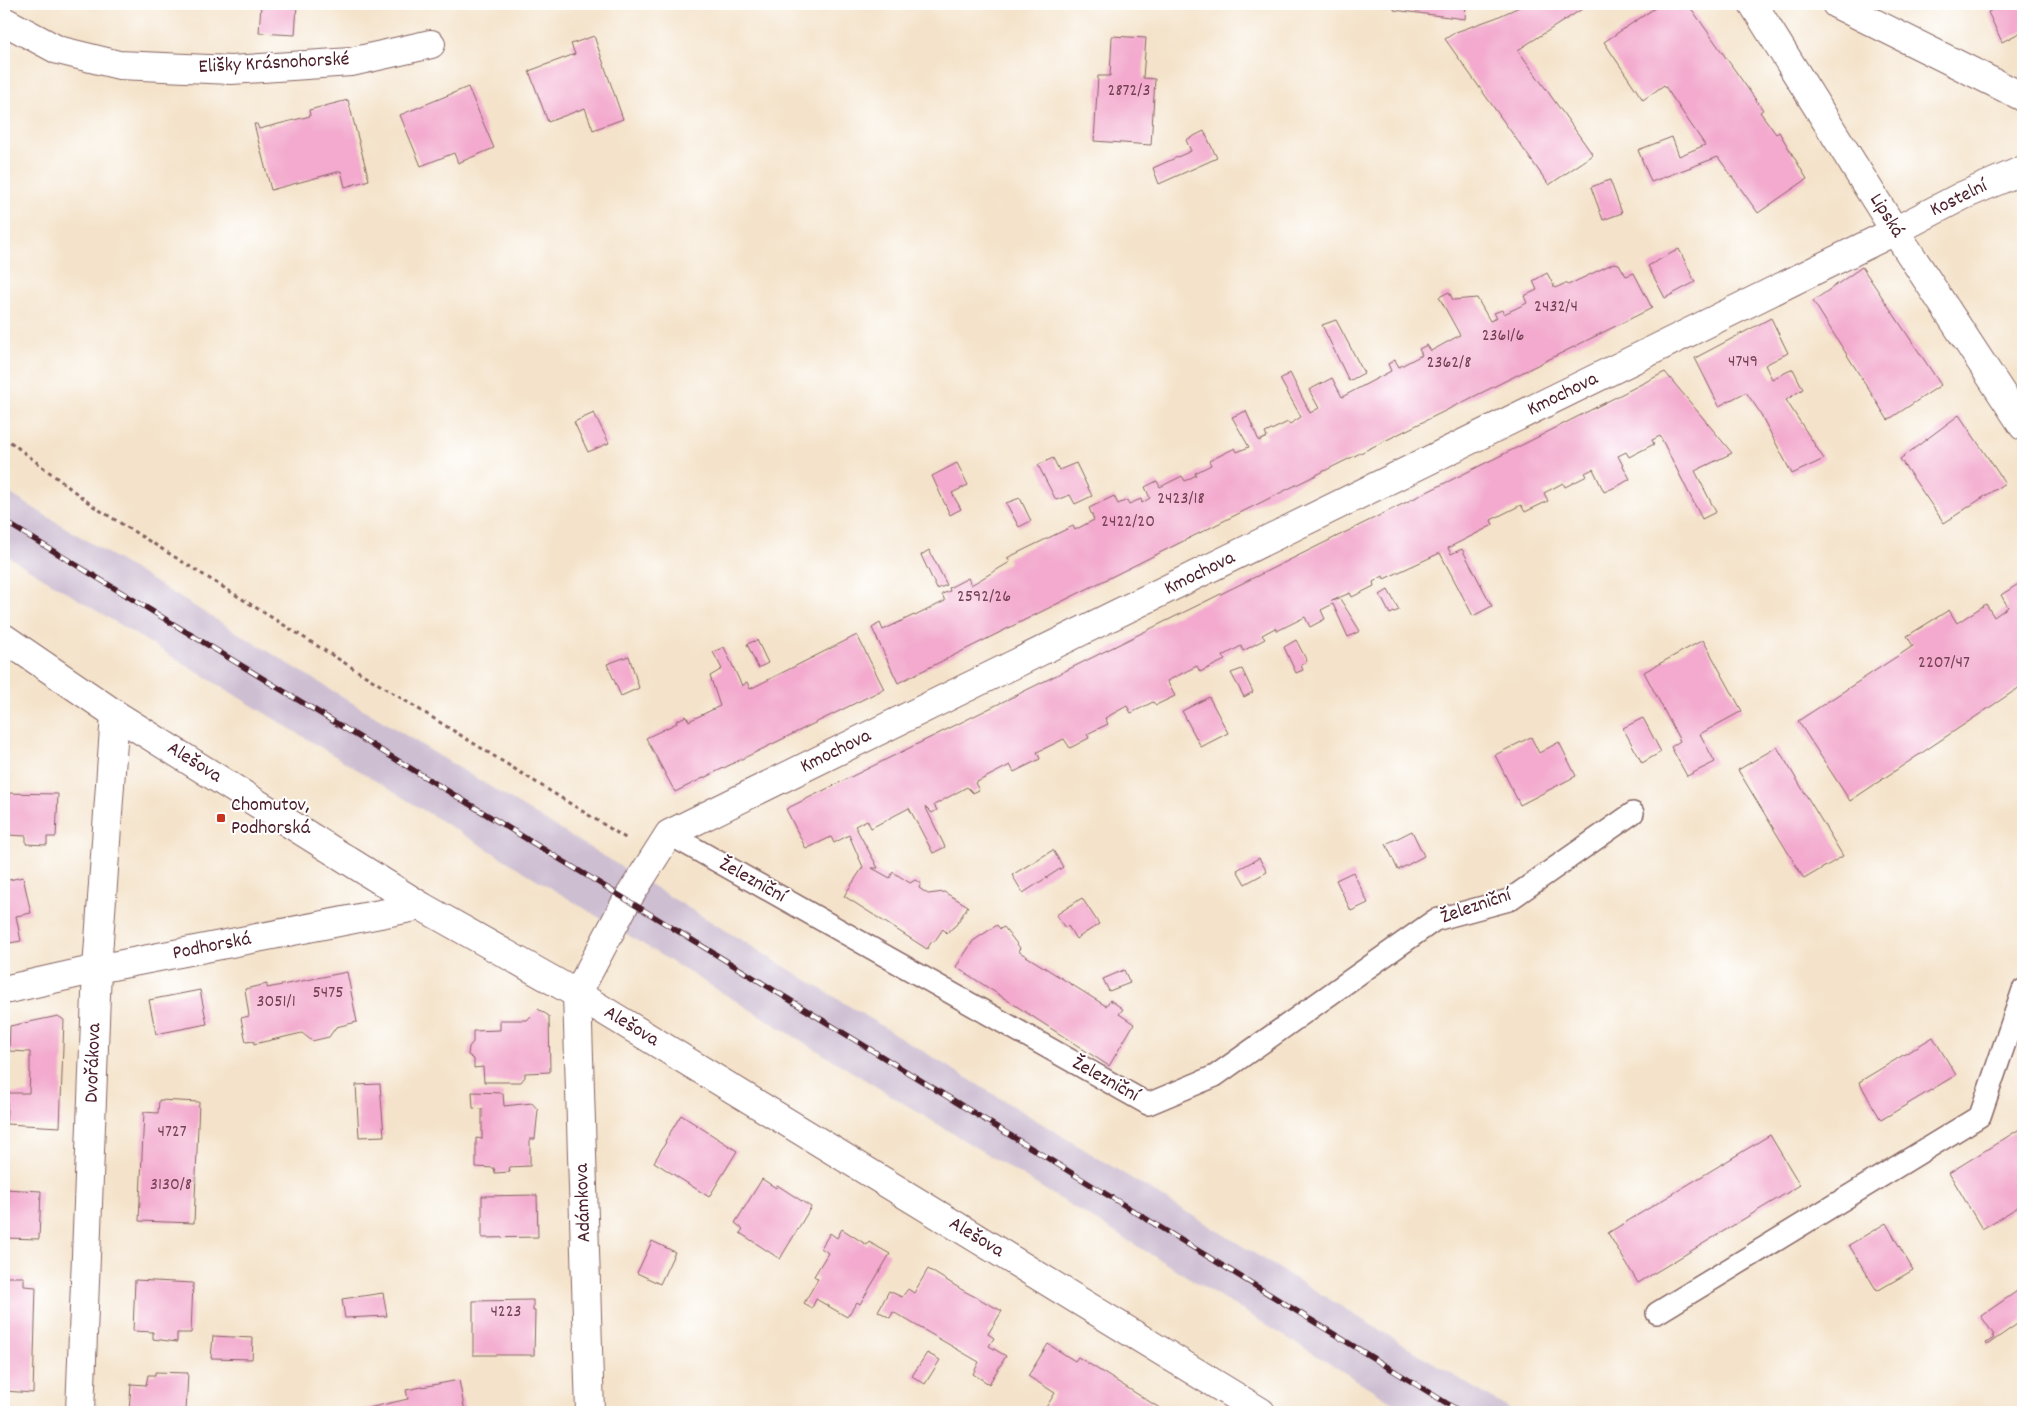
<svg xmlns="http://www.w3.org/2000/svg" width="2027" height="1416" font-family="Dekko,sans-serif">
	<style>
		.industrial { fill: #cdbed2 }
		.building { fill: #f3aace }
		.lines { fill: none; stroke-linecap: round; stroke-linejoin: round }
		.service-casing { stroke: #866463; stroke-width: 24 }
		.minor-casing { stroke: #866463; stroke-width: 30 }
		.tertiary-casing { stroke: #866463; stroke-width: 30 }
		.path { stroke: #866463; stroke-width: 3; stroke-dasharray: 4 4; stroke-linecap: butt }
		.service { stroke: #fff; stroke-width: 21 }
		.minor { stroke: #fff; stroke-width: 28 }
		.tertiary { stroke: #fff; stroke-width: 28 }
		.rail-casing { stroke: #4a1f2b; stroke-width: 5.5 }
		.rail { stroke: #fff; stroke-width: 4; stroke-dasharray: 11; stroke-linecap: butt }
		.poi-dot { fill: #c8321e; stroke: #fff; stroke-width: 2 }
		.labels { text-anchor: middle; dominant-baseline: central; stroke-width: 4; stroke-linejoin: round; paint-order: stroke }
		.number-label { font-size: 18px; fill: #744254 }
		.street-label { font-size: 20px; fill: #4a1f2b; stroke: #fff }
		.poi-label { font-size: 20px; fill: #4a1f2b; stroke: #fff; text-anchor: start }
	</style>
	<rect width="100%" height="100%" fill="#fff"/>
	<filter id="ink" filterUnits="userSpaceOnUse"><feTurbulence type="fractalNoise" baseFrequency=".02" numOctaves="2"/><feDisplacementMap in="SourceGraphic" scale="10" xChannelSelector="R" yChannelSelector="G"/><feConvolveMatrix kernelMatrix="1 2 1 2 8 2 1 2 1" color-interpolation-filters="sRGB"/></filter>
	<filter id="wash" filterUnits="userSpaceOnUse"><feTurbulence type="fractalNoise" baseFrequency=".0096" numOctaves="4" result="noise"/><feDisplacementMap in="SourceGraphic" scale="20" xChannelSelector="R" yChannelSelector="G"/><feGaussianBlur stdDeviation="1.12" result="paint"/><feColorMatrix in="noise" values="0 0 0 0 0 0 0 0 0 0 0 0 0 0 0 0 0 1.4 0 .05"/><feComposite in="paint" operator="in"/></filter>
	<g filter="url(#wash)">
		<rect width="100%" height="100%" fill="#f4e3ca"/>
		<path class="industrial" d="M4,490L1514,1412H1409L4,554Z"/>
		<g id="blocks">
			<g class="building">
				<path d="M261,4L297,5L295,35L259,33Z"/>
				<path d="M1395,4H1466L1465,19L1394,10Z"/>
				<path d="M1526,4H1590L1518,50L1593,155L1549,185L1445,39L1456,32L1495,18Z"/>
				<path d="M1661,4H1688L1763,110L1760,112L1776,134L1779,132L1807,179L1758,213L1718,157L1651,182L1638,150L1672,137L1679,156L1705,145L1664,85L1643,100L1604,42Z"/>
				<path d="M2004,4H2023V31L2002,42L1988,12Z"/>
				<path d="M594,36L623,119L593,130L585,108L548,122L529,71L575,54L571,44Z"/>
				<path d="M1112,36L1146,38L1143,78L1155,79L1151,145L1094,141L1098,76H1110Z"/>
				<path d="M468,87L494,148L458,163L454,153L421,166L400,115Z"/>
				<path d="M348,100L369,180L345,187L341,171L271,190L254,124H257L259,129L310,116L309,110Z"/>
				<path d="M1204,131L1217,158L1159,184L1153,168L1191,151L1186,140Z"/>
				<path d="M1610,180L1622,213L1603,220L1591,187Z"/>
				<path d="M1679,249L1695,282L1665,298L1648,266Z"/>
				<path d="M1614,263L1619,264L1626,276L1634,273L1652,308L898,683L872,628L880,623L883,630L914,615L915,616L945,601L942,594L950,591L949,588L968,578L971,585L1010,562L1007,558L1073,526L1075,530L1086,524L1094,520L1089,508L1114,496L1118,504L1127,500L1129,504L1141,499L1142,503L1150,498L1145,487L1157,481L1160,487L1182,476L1185,481L1196,475L1195,473L1211,465L1209,461L1235,448L1237,452L1249,447L1232,417L1246,411L1259,441L1267,437L1265,433L1288,422L1290,424L1301,417L1280,379L1290,373L1310,413L1319,408L1309,390L1332,378L1342,397L1391,371L1388,364L1395,360L1399,367L1422,355L1419,349L1427,345L1431,351L1460,335L1439,297L1449,292L1453,300L1477,298L1490,321L1497,318L1494,313L1502,310L1504,314L1527,303L1524,296L1537,290L1533,281L1547,273L1555,288L1566,283L1568,285Z"/>
				<path d="M1862,267L1941,385L1888,420L1813,301Z"/>
				<path d="M1771,318L1788,353L1765,365L1772,379L1793,369L1803,389L1786,400L1824,459L1792,474L1759,411L1746,392L1719,406L1695,358Z"/>
				<path d="M1336,320L1364,373L1349,381L1322,325Z"/>
				<path d="M1665,372L1732,453L1695,471L1716,512L1702,519L1660,436L1652,440L1654,444L1629,457L1626,452L1618,456L1630,479L1618,486L1604,492L1593,469L1585,473L1587,476L1565,487L1563,483L1544,493L1548,501L1525,512L1521,505L1491,520L1493,525L1448,548L1451,554L1462,549L1492,606L1473,616L1440,553L1384,579L1383,576L1373,582L1374,586L1352,597L1350,593L1331,601L1340,599L1360,631L1348,637L1333,604L1321,610L1325,619L1310,627L1305,617L1277,631L1275,628L1262,635L1265,639L1243,651L1241,646L1223,656L1225,660L1200,672L1197,666L1167,681L1175,696L1156,705L1153,702L1131,713L1127,706L1105,718L1108,724L1087,734L1089,738L1070,748L1064,739L1037,752L1040,759L1014,772L1010,765L975,783L979,790L973,793L967,787L934,805L937,810L932,813L925,806L945,847L933,853L909,808L871,828L867,820L855,826L878,868H872L890,878L893,872L910,883L915,880L921,883L919,888L928,894L944,892L968,906L956,925L947,933L943,929L934,942L932,941L927,949L844,896L863,867L849,835L834,843L831,837L806,849L786,809L1528,442Z"/>
				<path d="M594,413L609,443L588,452L574,422Z"/>
				<path d="M1959,415L2005,483L1944,523L1900,459Z"/>
				<path d="M1053,458L1059,470L1076,463L1092,496L1075,504L1070,495L1056,500L1038,465Z"/>
				<path d="M957,463L968,485L952,493L961,509L950,515L932,476Z"/>
				<path d="M1020,498L1031,521L1019,527L1006,503Z"/>
				<path d="M929,550L947,585L937,589L921,555Z"/>
				<path d="M2023,581V685L1850,801L1798,721L1913,646L1907,636L1949,610L1957,623L1986,604L1994,617L2008,607L2001,595Z"/>
				<path d="M1388,590L1399,610L1390,614L1380,595Z"/>
				<path d="M857,635L884,689L675,792L646,738L677,723L676,721L686,716L689,721L720,706L710,676L722,669L713,652L724,647L742,686L747,682L750,689Z"/>
				<path d="M757,640L768,663L758,668L747,644Z"/>
				<path d="M1296,640L1307,661L1301,665L1303,670L1296,673L1284,647Z"/>
				<path d="M1703,640L1742,711L1700,734L1715,762L1687,776L1671,747L1680,741L1644,672Z"/>
				<path d="M629,656L639,688L621,696L607,664Z"/>
				<path d="M1242,669L1253,692L1244,697L1231,673Z"/>
				<path d="M1209,697L1228,733L1201,747L1182,711Z"/>
				<path d="M1643,718L1661,752L1642,763L1623,728Z"/>
				<path d="M1531,737L1539,753L1559,742L1576,776L1520,805L1495,755Z"/>
				<path d="M1777,747L1843,856L1804,879L1738,770Z"/>
				<path d="M4,793L58,794L56,837H47V845L26,844V836L8,835V808H4Z"/>
				<path d="M1412,831L1424,856L1398,870L1386,844Z"/>
				<path d="M1053,850L1063,867L1023,893L1012,875Z"/>
				<path d="M1259,858L1267,872L1245,884L1237,870Z"/>
				<path d="M1353,872L1368,903L1351,911L1336,880Z"/>
				<path d="M23,877L31,913L16,916L21,941L4,944V881Z"/>
				<path d="M1082,898L1099,924L1076,939L1068,926L1065,928L1056,915Z"/>
				<path d="M997,925L1000,929L1004,927L1020,948L1018,951L1106,1006L1110,1000L1123,1009L1119,1014L1134,1024L1109,1066L956,967L973,941Z"/>
				<path d="M1124,970L1130,983L1109,991L1103,979Z"/>
				<path d="M347,972L357,1022L336,1027L329,1037L312,1041L302,1033L254,1044V1041L246,1042L241,1018L249,1016L245,989L267,984V988Z"/>
				<path d="M200,990L207,1024L156,1034L149,1000Z"/>
				<path d="M538,1009L549,1016L550,1072L525,1073V1077L521,1082H484L483,1067L474,1068V1059L468,1055L469,1047L473,1042V1031L500,1030V1020H527Z"/>
				<path d="M58,1016L64,1020L60,1127L6,1124L8,1093H29L30,1071V1052L9,1051L10,1026Z"/>
				<path d="M1933,1037L1956,1075L1881,1120L1859,1082Z"/>
				<path d="M380,1084L384,1136L359,1137L356,1085Z"/>
				<path d="M472,1092L503,1093L504,1106L532,1103L538,1110L535,1139H530V1166L509,1167L510,1172L495,1173L494,1168L476,1167V1138L482,1139V1109L473,1108Z"/>
				<path d="M159,1100L199,1102L194,1223L139,1221L144,1112L158,1113Z"/>
				<path d="M681,1115L737,1151L709,1197L654,1162L666,1142L665,1141Z"/>
				<path d="M2023,1127V1204L1982,1229L1949,1173Z"/>
				<path d="M1770,1135L1800,1185L1638,1283L1608,1233Z"/>
				<path d="M762,1179L776,1188L777,1185L811,1207L780,1259L740,1233L743,1229L735,1223Z"/>
				<path d="M4,1189L41,1191L39,1239L4,1238Z"/>
				<path d="M537,1195L538,1237L482,1238V1196Z"/>
				<path d="M1886,1223L1913,1270L1877,1291L1849,1245Z"/>
				<path d="M842,1229L867,1245L869,1242L890,1254L860,1304L857,1302L847,1317L816,1299L812,1308L804,1303L818,1279L814,1276L828,1253L821,1248L830,1233L837,1238Z"/>
				<path d="M652,1241L675,1252L660,1284L637,1273Z"/>
				<path d="M928,1269L964,1291L1002,1311L988,1334L994,1338L989,1346L1006,1356L989,1384L973,1374L979,1362L893,1312L890,1318L878,1311L889,1291L902,1297L908,1289L914,1293Z"/>
				<path d="M4,1277H24V1286L36,1287L33,1393L4,1391Z"/>
				<path d="M135,1280L193,1283L191,1333H177V1342L153,1339V1332L133,1331Z"/>
				<path d="M2023,1287V1320L1987,1345L1986,1343L1994,1338L1992,1336L1994,1335L1981,1316Z"/>
				<path d="M383,1293L387,1316L345,1318L342,1299Z"/>
				<path d="M533,1300V1311H535L534,1355H473V1301Z"/>
				<path d="M213,1336L253,1338L252,1359L211,1358Z"/>
				<path d="M1048,1344L1075,1361L1078,1357L1166,1412H1043L1055,1393L1028,1376Z"/>
				<path d="M927,1353L940,1360L925,1384L912,1376Z"/>
				<path d="M155,1372L188,1373L186,1412H129L131,1384L146,1385L148,1375H155Z"/>
				<path d="M459,1380L465,1412H365L364,1409L408,1399L406,1390Z"/>
			</g>
		</g>
	</g>
	<g filter="url(#ink)">
		<use href="#blocks" fill-opacity="0" stroke="#866463" stroke-width="1"/>
		<g class="lines">
			<defs>
				<g id="service">
					<path d="M669,834L1148,1104L1215,1076L1435,920L1509,900L1633,813"/>
					<path d="M1657,1313L1980,1116L2023,990"/>
				</g>
				<g id="minor">
					<path d="M1836,4L2023,97"/>
					<path d="M4,21L58,50L119,65L231,70L351,62L431,44"/>
					<path d="M4,638L115,714L421,906L577,994L1261,1412"/>
					<path d="M4,990L97,969L421,906"/>
					<path d="M80,1412L97,969L115,714"/>
					<path d="M590,1412L577,994L627,900L669,834L1895,231"/>
				</g>
				<g id="tertiary">
					<path d="M1753,4L1895,231L2023,426"/>
					<path d="M1895,231L1962,196L2023,170"/>
				</g>
			</defs>
			<use href="#service" class="service-casing"/>
			<use href="#minor" class="minor-casing"/>
			<use href="#tertiary" class="tertiary-casing"/>
			<path class="path" d="M4,437L93,506L627,839"/>
			<use href="#service" class="service"/>
			<use href="#minor" class="minor"/>
			<use href="#tertiary" class="tertiary"/>
			<defs>
				<path id="rail" d="M4,521L627,900L1461,1412"/>
			</defs>
			<use href="#rail" class="rail-casing"/>
			<use href="#rail" class="rail"/>
		</g>
	</g>
	<rect class="poi-dot" x="216" y="813" width="10" height="10" rx="2.5"/>
	<g class="labels">
		<g class="number-label">
			<text x="1129" y="91">2872/3</text>
			<text x="1556" y="307">2432/4</text>
			<text x="1503" y="336">2361/6</text>
			<text x="1743" y="362">4749</text>
			<text x="1449" y="363">2362/8</text>
			<text x="1181" y="499">2423/18</text>
			<text x="1128" y="522">2422/20</text>
			<text x="984" y="597">2592/26</text>
			<text x="1944" y="663">2207/47</text>
			<text x="328" y="993">5475</text>
			<text x="276" y="1002">3051/1</text>
			<text x="172" y="1132">4727</text>
			<text x="171" y="1185">3130/8</text>
			<text x="506" y="1312">4223</text>
		</g>
		<g class="street-label">
			<text transform="translate(274 64) rotate(-3)">Elišky Krásnohorské</text>
			<text transform="translate(1959 199) rotate(-26)">Kostelní</text>
			<text transform="translate(1886 216) rotate(58)">Lipská</text>
			<text transform="translate(1563 395) rotate(-26)">Kmochova</text>
			<text transform="translate(1200 574) rotate(-26)">Kmochova</text>
			<text transform="translate(836 752) rotate(-26)">Kmochova</text>
			<text transform="translate(194 763) rotate(32)">Alešova</text>
			<text transform="translate(752 881) rotate(29)">Železniční</text>
			<text transform="translate(1476 907) rotate(-19)">Železniční</text>
			<text transform="translate(212 947) rotate(-11)">Podhorská</text>
			<text transform="translate(631 1027) rotate(31)">Alešova</text>
			<text transform="translate(94 1063) rotate(-88)">Dvořákova</text>
			<text transform="translate(1105 1080) rotate(29)">Železniční</text>
			<text transform="translate(584 1203) rotate(-92)">Adámkova</text>
			<text transform="translate(976 1238) rotate(31)">Alešova</text>
		</g>
		<g class="poi-label">
			<text x="231" y="806">Chomutov,<tspan x="231" dy="23">Podhorská</tspan></text>
		</g>
	</g>
	<rect width="2027" height="1416" fill="none" stroke="#fff" stroke-width="20"/>
</svg>
